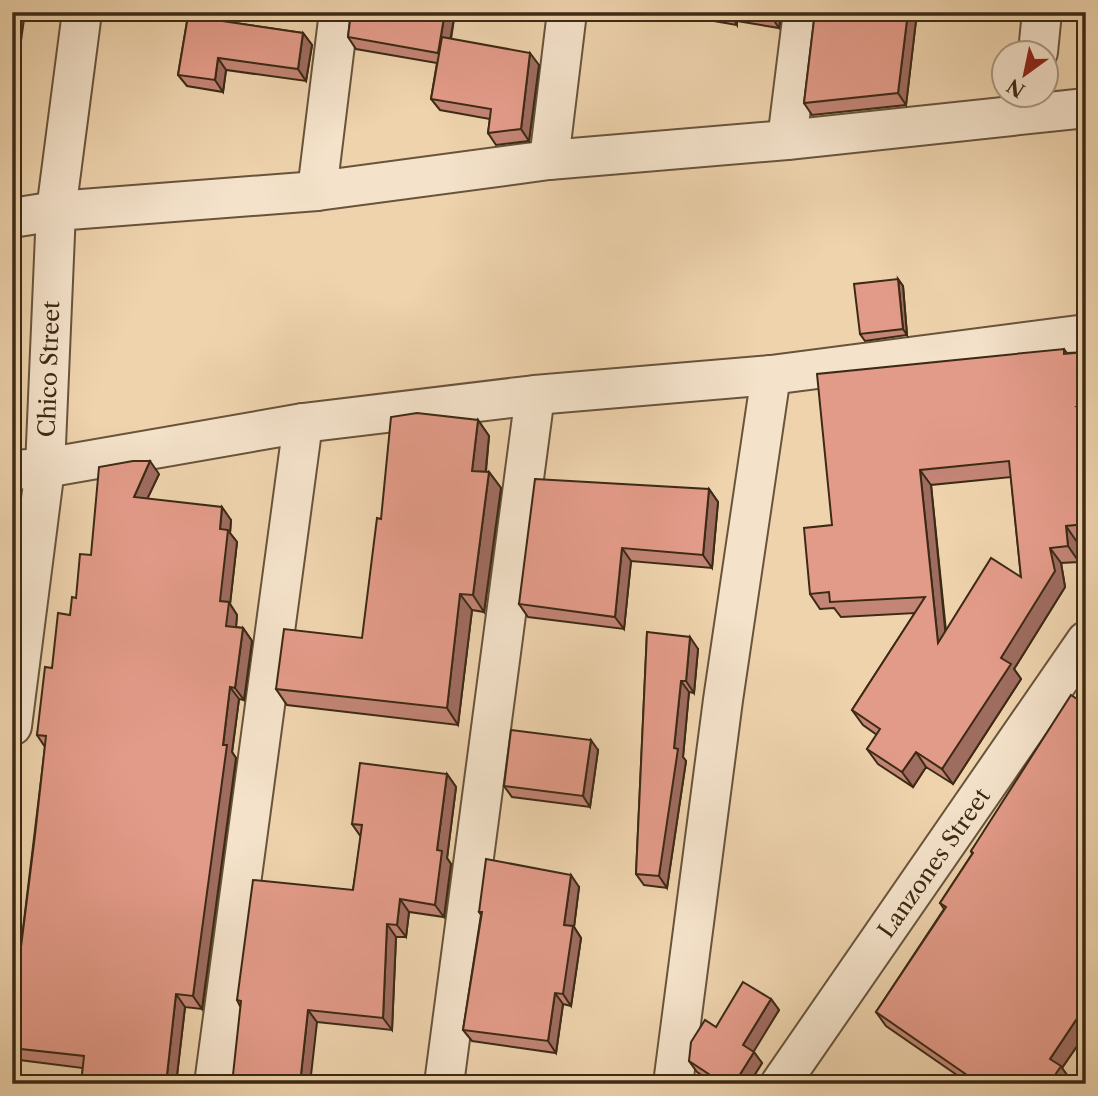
<svg xmlns="http://www.w3.org/2000/svg" width="1098" height="1096" font-family="'Libre Caslon Text',serif">
	<style>
		.lines { fill: none; stroke-linecap: round; stroke-linejoin: round }
		.street-casing { stroke: #68543a; stroke-width: 42 }
		.street { stroke: #f4e2ca; stroke-width: 38 }
		.wall { fill: #c38576; stroke: #3c2a14; stroke-width: 2; fill-rule: evenodd }
		.shaded-wall { fill: #9f6c60; stroke: #3c2a14; stroke-width: 2 }
		.building { fill: #e39b89; stroke: #3c2a14; stroke-width: 2; fill-rule: evenodd }
		.labels { text-anchor: middle; dominant-baseline: central; stroke-width: 6; stroke-linejoin: round; paint-order: stroke }
		.street-label { font-size: 23px; fill: #3c2a14; stroke: #f4e2ca }
	</style>
	<rect width="100%" height="100%" fill="#eed3ad"/>
	<filter id="stains"><feTurbulence type="fractalNoise" baseFrequency=".00286" numOctaves="4"/><feColorMatrix values="0 0 0 0 .2 0 0 0 0 .09 0 0 0 0 .02 0 0 0 .5 -.17"/></filter>
	<radialGradient id="worn" r=".72"><stop offset=".6" stop-color="#630" stop-opacity="0"/><stop offset="1" stop-color="#630" stop-opacity=".3"/></radialGradient>
	<g class="lines">
		<defs>
			<g id="street">
				<path d="M1038,52L1042,12"/>
				<path d="M787,140L803,12"/>
				<path d="M549,160L567,12"/>
				<path d="M317,191L339,12"/>
				<path d="M12,218L56,211L317,191L549,160L787,140L1086,108"/>
				<path d="M12,470L45,468L303,423L535,395L771,375L1086,334"/>
				<path d="M12,726L45,468L56,211L82,12"/>
				<path d="M214,1084L303,423"/>
				<path d="M444,1084L535,395"/>
				<path d="M673,1084L723,700L771,375"/>
				<path d="M780,1084L1086,641"/>
			</g>
		</defs>
		<use href="#street" class="street-casing"/>
		<use href="#street" class="street"/>
	</g>
	<g class="wall">
		<path d="M164,12H193L192,16Z"/>
		<path d="M351,12H455L451,39L539,65L529,141L496,145L488,133L490,119L440,110L431,99L437,63L356,49L348,37Z"/>
		<path d="M663,12H782L779,28L737,21V25Z"/>
		<path d="M815,12H917L906,105L812,115L804,103Z"/>
		<path d="M1086,12V43L1080,35Z"/>
		<path d="M188,16L303,33L312,45L306,81L226,70L223,92L187,86L178,75Z"/>
		<path d="M898,279L903,286L907,335L865,341L860,334Z"/>
		<path d="M1064,349L1067,353L1086,352V541L1077,542L1079,562L1061,563L1065,587L1014,669L1021,679L953,784L926,767L913,787L878,764L867,749L877,735L863,725L852,710L915,613L841,617L834,608L820,609L810,594L832,525ZM1011,477L1021,577L946,631L931,485Z"/>
		<path d="M478,420L489,436L486,472H489L501,488L484,612L472,610L458,725L287,705L276,689L362,638Z"/>
		<path d="M159,474L147,499L231,520L230,533L237,542L230,604L237,615L236,627L243,628L252,641L244,700L239,699L232,752L236,758L202,1009L185,1007L176,1084H81L83,1068L12,1059V987H16L45,747L37,735L52,668L76,598Z"/>
		<path d="M709,489L718,502L712,568L631,561L624,629L528,617L519,604Z"/>
		<path d="M647,632L698,649L694,693L689,692L683,757L686,761L667,888L644,885L636,874Z"/>
		<path d="M1086,705V1033L1062,1068L1070,1079L1067,1084H970L886,1026L876,1012L944,909L940,903L972,854L971,851Z"/>
		<path d="M598,750L590,807L512,797L504,786Z"/>
		<path d="M447,774L456,787L447,858L451,864L444,917L409,912L406,937H396L392,1030L317,1022L240,1006L237,1000L353,890L361,837L352,824Z"/>
		<path d="M579,887L574,927L581,938L571,1006L563,1004L556,1053L472,1041L463,1030L481,915L479,912Z"/>
		<path d="M771,999L779,1010L753,1051L762,1063L749,1084H715L697,1072L689,1061L716,1027Z"/>
	</g>
	<g class="shaded-wall">
		<path d="M14,12H25L14,91L12,88V27Z"/>
		<path d="M445,12H455L446,65L438,53Z"/>
		<path d="M729,12H732L737,21V25Z"/>
		<path d="M772,12H782L779,28L771,16Z"/>
		<path d="M908,12H917L906,105L898,93Z"/>
		<path d="M303,33L312,45L306,81L298,69Z"/>
		<path d="M530,53L539,65L529,141L521,129Z"/>
		<path d="M218,58L226,70L223,92L215,80Z"/>
		<path d="M898,279L903,286L907,335L903,329Z"/>
		<path d="M478,420L489,436L484,487L472,471Z"/>
		<path d="M150,461L159,474L142,510L134,497Z"/>
		<path d="M920,470L931,485L948,659L938,643Z"/>
		<path d="M489,472L501,488L484,612L473,595Z"/>
		<path d="M709,489L718,502L712,568L703,555Z"/>
		<path d="M222,507L231,520L230,533L237,542L230,604L237,615L235,639L226,626L220,601V529Z"/>
		<path d="M1066,526L1077,542L1079,562L1068,546Z"/>
		<path d="M622,548L631,561L624,629L615,617Z"/>
		<path d="M1050,548L1061,563L1065,587L1014,669L1021,679L953,784L942,769L1001,658Z"/>
		<path d="M460,594L472,610L458,725L447,708Z"/>
		<path d="M243,628L252,641L244,700L235,688Z"/>
		<path d="M690,637L698,649L694,693L686,681Z"/>
		<path d="M681,681L689,692L683,757L686,761L667,888L659,876L674,748Z"/>
		<path d="M230,687L239,699L232,752L236,758L202,1009L193,996Z"/>
		<path d="M591,740L598,750L590,807L583,796Z"/>
		<path d="M916,752L926,767L913,787L902,772Z"/>
		<path d="M447,774L456,787L447,858L451,864L444,917L435,905L437,850Z"/>
		<path d="M571,875L579,887L574,927L581,938L571,1006L563,994L564,925Z"/>
		<path d="M400,899L409,912L406,937L397,925Z"/>
		<path d="M387,924L396,937L392,1030L383,1018Z"/>
		<path d="M555,993L563,1004L556,1053L548,1041Z"/>
		<path d="M176,994L185,1007L176,1084H166Z"/>
		<path d="M771,999L779,1010L751,1056L743,1045Z"/>
		<path d="M1086,1005V1033L1062,1068L1070,1079L1067,1084H1049L1050,1059Z"/>
		<path d="M308,1010L317,1022L310,1084H300Z"/>
		<path d="M754,1052L762,1063L749,1084H734Z"/>
	</g>
	<g class="building">
		<path d="M351,12H445L438,53L348,37Z"/>
		<path d="M749,12H772L771,16Z"/>
		<path d="M815,12H908L898,93L804,103Z"/>
		<path d="M1083,12H1086V35H1080Z"/>
		<path d="M188,16L303,33L298,69L218,58L215,80L178,75Z"/>
		<path d="M442,37L530,53L521,129L488,133L491,109L431,99Z"/>
		<path d="M898,279L903,329L860,334L854,284Z"/>
		<path d="M1064,349V354L1086,352V406L1077,407L1086,413V524L1066,526L1068,546L1050,548L1055,571L1001,658L1011,664L942,769L916,752L902,772L867,749L880,729L852,710L925,597L830,602L829,592L810,594L804,528L832,525L817,374ZM1009,461L1021,577L991,558L938,643L920,470Z"/>
		<path d="M417,413L478,420L472,471L489,472L473,595L460,594L447,708L276,689L284,629L362,638L377,518L381,519L391,417Z"/>
		<path d="M133,461H150L134,497L222,507L220,529L228,530L220,601L229,602L226,626L243,628L235,688L230,687L223,745H227L193,996L176,994L166,1084H81L84,1056L12,1048V987H16L35,835L46,736L37,735L45,667L52,668L58,613L70,615L72,597L76,598L80,554L91,555L99,467Z"/>
		<path d="M535,479L709,489L703,555L622,548L615,617L519,604Z"/>
		<path d="M647,632L690,637L686,681H681L674,748L678,749L659,876L636,874Z"/>
		<path d="M1071,695L1086,705V1005L1050,1059L1061,1066L1049,1084H980L876,1012L946,907L940,903L973,853L971,851Z"/>
		<path d="M511,730L591,740L583,796L504,786Z"/>
		<path d="M360,763L447,774L437,850L442,851L435,905L400,899L397,925L387,924L383,1018L308,1010L300,1084H232L241,1001L237,1000L253,880L353,890L362,825L352,824Z"/>
		<path d="M486,859L571,875L564,925L573,926L563,994L555,993L548,1041L463,1030L482,912H479Z"/>
		<path d="M743,982L771,999L743,1045L754,1052L734,1084H724L689,1061L691,1042L705,1020L716,1027Z"/>
	</g>
	<g class="labels">
		<g class="street-label">
			<text transform="translate(49 369) rotate(-88)">Chico Street</text>
			<text transform="translate(934 863) rotate(-55)">Lanzones Street</text>
		</g>
	</g>
	<rect width="1098" height="1096" fill="none" stroke="#eed3ad" stroke-width="42"/>
	<rect x="14" y="14" width="1070" height="1068" fill="none" stroke="#3c2a14" stroke-width="3.5"/>
	<rect x="21" y="21" width="1056" height="1054" fill="none" stroke="#3c2a14" stroke-width="2"/>
	<g transform="translate(1025 74) rotate(213)"><circle r="33" fill="#f4e2ca" stroke="#aa9881" stroke-width="2"/>
	<path d="M0-5L12 26L0 18L-12 26Z" fill="#8f2418"/>
	<text y="-10" font-size="19" font-weight="bold" text-anchor="middle" fill="#3c2a14">N</text>
	</g>
	<rect width="100%" height="100%" filter="url(#stains)"/>
	<rect width="100%" height="100%" fill="url(#worn)"/>
</svg>
